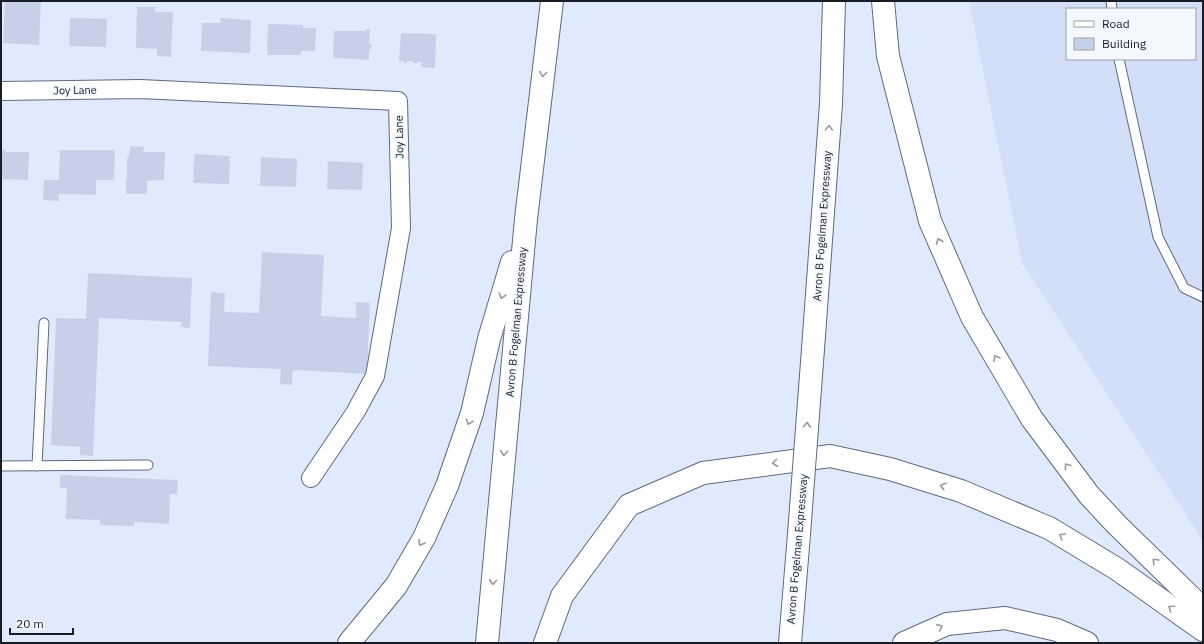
<svg xmlns="http://www.w3.org/2000/svg" width="1204" height="644" font-family="'IBM Plex Sans',sans-serif">
	<style>
		.built { fill: #d3dff8; fill-rule: evenodd }
		.building { fill: #c6d1e9 }
		.lines { fill: none; stroke-linecap: round; stroke-linejoin: round }
		.service-casing { stroke: #5f697e; stroke-width: 11 }
		.minor-casing { stroke: #5f697e; stroke-width: 20 }
		.motorway-casing { stroke: #5f697e; stroke-width: 24 }
		.service { stroke: #fff; stroke-width: 9 }
		.minor { stroke: #fff; stroke-width: 18 }
		.motorway { stroke: #fff; stroke-width: 22 }
		.motorway-bridge-casing { stroke: #5f697e; stroke-width: 24; stroke-linecap: butt }
		.motorway-bridge { stroke: #fff; stroke-width: 22 }
		.oneway { stroke: #97999c }
		.labels { text-anchor: middle; dominant-baseline: central; stroke-width: 4; stroke-linejoin: round; paint-order: stroke }
		.street-label { font-size: 11px; fill: #181c24; stroke: #f4f7fc }
	</style>
	<rect width="100%" height="100%" fill="#e0eafd"/>
	<path class="built" d="M969,1H1203V541L1022,263ZM1067,9H1195V59H1067Z"/>
	<g class="building">
		<path d="M5,1H41L39,45L3,43Z"/>
		<path d="M137,7H155V12H173L171,57L157,56V49L136,48Z"/>
		<path d="M70,18L107,19L106,47L69,46Z"/>
		<path d="M221,18L251,20L250,53L201,51L202,23H220Z"/>
		<path d="M268,24L303,25V28H316L315,51H301V55H267Z"/>
		<path d="M366,29H370L369,44H372L371,49H369V60L333,58L334,31H366Z"/>
		<path d="M401,33L436,34L435,68L421,67V62H417V64L413,63V61H407V63H404V61H399Z"/>
		<path d="M130,146L144,147L143,152H165L164,180L147,181V194H126V178H127V161L128,156H129Z"/>
		<path d="M1,150H6L5,152H29L28,180L1,179Z"/>
		<path d="M60,150H115L114,180H96V195L59,194V201L43,200L44,180H59Z"/>
		<path d="M195,154L230,156L229,184L193,183L194,170H193Z"/>
		<path d="M261,157L297,159L296,187L260,186Z"/>
		<path d="M328,161L363,163L362,190L327,189Z"/>
		<path d="M262,252L324,255L321,316L356,318V302L370,303L367,374L293,370L292,385L280,384L281,369L208,366L211,292L225,293L224,312L259,313Z"/>
		<path d="M88,273L192,278L190,328L181,327L182,322L99,318L93,456L80,455V447L51,445L56,318L86,319Z"/>
		<path d="M60,475L178,480L177,494H170L169,524L134,522V526L100,525V520L66,519L67,488H60Z"/>
	</g>
	<g class="lines">
		<defs>
			<g id="service">
				<path d="M1111,1L1112,9"/>
				<path d="M1119,59L1158,237L1184,288L1203,297"/>
				<path d="M1,466L148,465"/>
				<path d="M37,466L44,323"/>
			</g>
			<path id="minor" d="M1,91L140,89L398,101L401,228L375,376L355,413L311,478"/>
			<g id="motorway">
				<path d="M883,1L888,56L930,221L972,317L1032,419L1089,495L1117,525L1203,609"/>
				<path d="M813,349L831,104L834,1"/>
				<path d="M349,643L396,586L424,538L447,486L472,413L489,339L512,262"/>
				<path d="M487,643L526,219L552,1"/>
				<path d="M545,643L562,596L629,505L703,473L830,456L890,469L961,491L1049,528L1117,569L1203,630"/>
				<path d="M790,643L799,534"/>
				<path d="M904,643L947,624L1005,618L1057,630L1087,643"/>
			</g>
		</defs>
		<use href="#service" class="service-casing"/>
		<use href="#minor" class="minor-casing"/>
		<use href="#motorway" class="motorway-casing"/>
		<use href="#service" class="service"/>
		<use href="#minor" class="minor"/>
		<use href="#motorway" class="motorway"/>
		<defs>
			<path id="motorway-bridge" d="M799,534L813,349"/>
		</defs>
		<use href="#motorway-bridge" class="motorway-bridge-casing"/>
		<use href="#motorway-bridge" class="motorway-bridge"/>
	</g>
	<defs><path id="oneway-chevron" d="M-2-3.5L2.5 0L-2 3.5" fill="none" stroke-width="1.6" stroke-linecap="round" stroke-linejoin="round"/></defs>
	<g class="oneway">
		<use href="#oneway-chevron" transform="translate(543 74) rotate(97)"/>
		<use href="#oneway-chevron" transform="translate(829 128) rotate(-86)"/>
		<use href="#oneway-chevron" transform="translate(939 241) rotate(-113)"/>
		<use href="#oneway-chevron" transform="translate(502 296) rotate(107)"/>
		<use href="#oneway-chevron" transform="translate(996 358) rotate(-120)"/>
		<use href="#oneway-chevron" transform="translate(469 422) rotate(109)"/>
		<use href="#oneway-chevron" transform="translate(807 425) rotate(-86)"/>
		<use href="#oneway-chevron" transform="translate(504 453) rotate(95)"/>
		<use href="#oneway-chevron" transform="translate(775 463) rotate(173)"/>
		<use href="#oneway-chevron" transform="translate(1067 466) rotate(-127)"/>
		<use href="#oneway-chevron" transform="translate(943 486) rotate(-163)"/>
		<use href="#oneway-chevron" transform="translate(1062 536) rotate(-149)"/>
		<use href="#oneway-chevron" transform="translate(421 543) rotate(119)"/>
		<use href="#oneway-chevron" transform="translate(1155 561) rotate(-135)"/>
		<use href="#oneway-chevron" transform="translate(493 582) rotate(95)"/>
		<use href="#oneway-chevron" transform="translate(1171 608) rotate(-145)"/>
		<use href="#oneway-chevron" transform="translate(940 627) rotate(-24)"/>
	</g>
	<g class="labels">
		<g class="street-label">
			<text transform="translate(75 90) rotate(-1)">Joy Lane</text>
			<text transform="translate(399 137) rotate(-91)">Joy Lane</text>
			<text transform="translate(822 226) rotate(-86)">Avron B Fogelman Expressway</text>
			<text transform="translate(516 322) rotate(-85)">Avron B Fogelman Expressway</text>
			<text transform="translate(797 549) rotate(-85)">Avron B Fogelman Expressway</text>
		</g>
	</g>
	<rect width="1204" height="644" fill="none" stroke="#181c24" stroke-width="4"/>
	<rect x="1066" y="8" width="130" height="52" fill="#f4f7fc" stroke="#9c9fa6"/>
	<rect x="1074" y="21" width="20" height="6" fill="#ffffff" stroke="#9c9fa6"/>
	<text x="1102" y="28" font-size="12" fill="#181c24">Road</text>
	<rect x="1074" y="38" width="20" height="12" fill="#c6d1e9" stroke="#9c9fa6"/>
	<text x="1102" y="48" font-size="12" fill="#181c24">Building</text>
	<path d="M10 628v6h63v-6" fill="none" stroke="#181c24" stroke-width="2"/>
	<text x="16" y="628" font-size="12" fill="#181c24" stroke="#f4f7fc" stroke-width="3" paint-order="stroke">20 m</text>
</svg>
